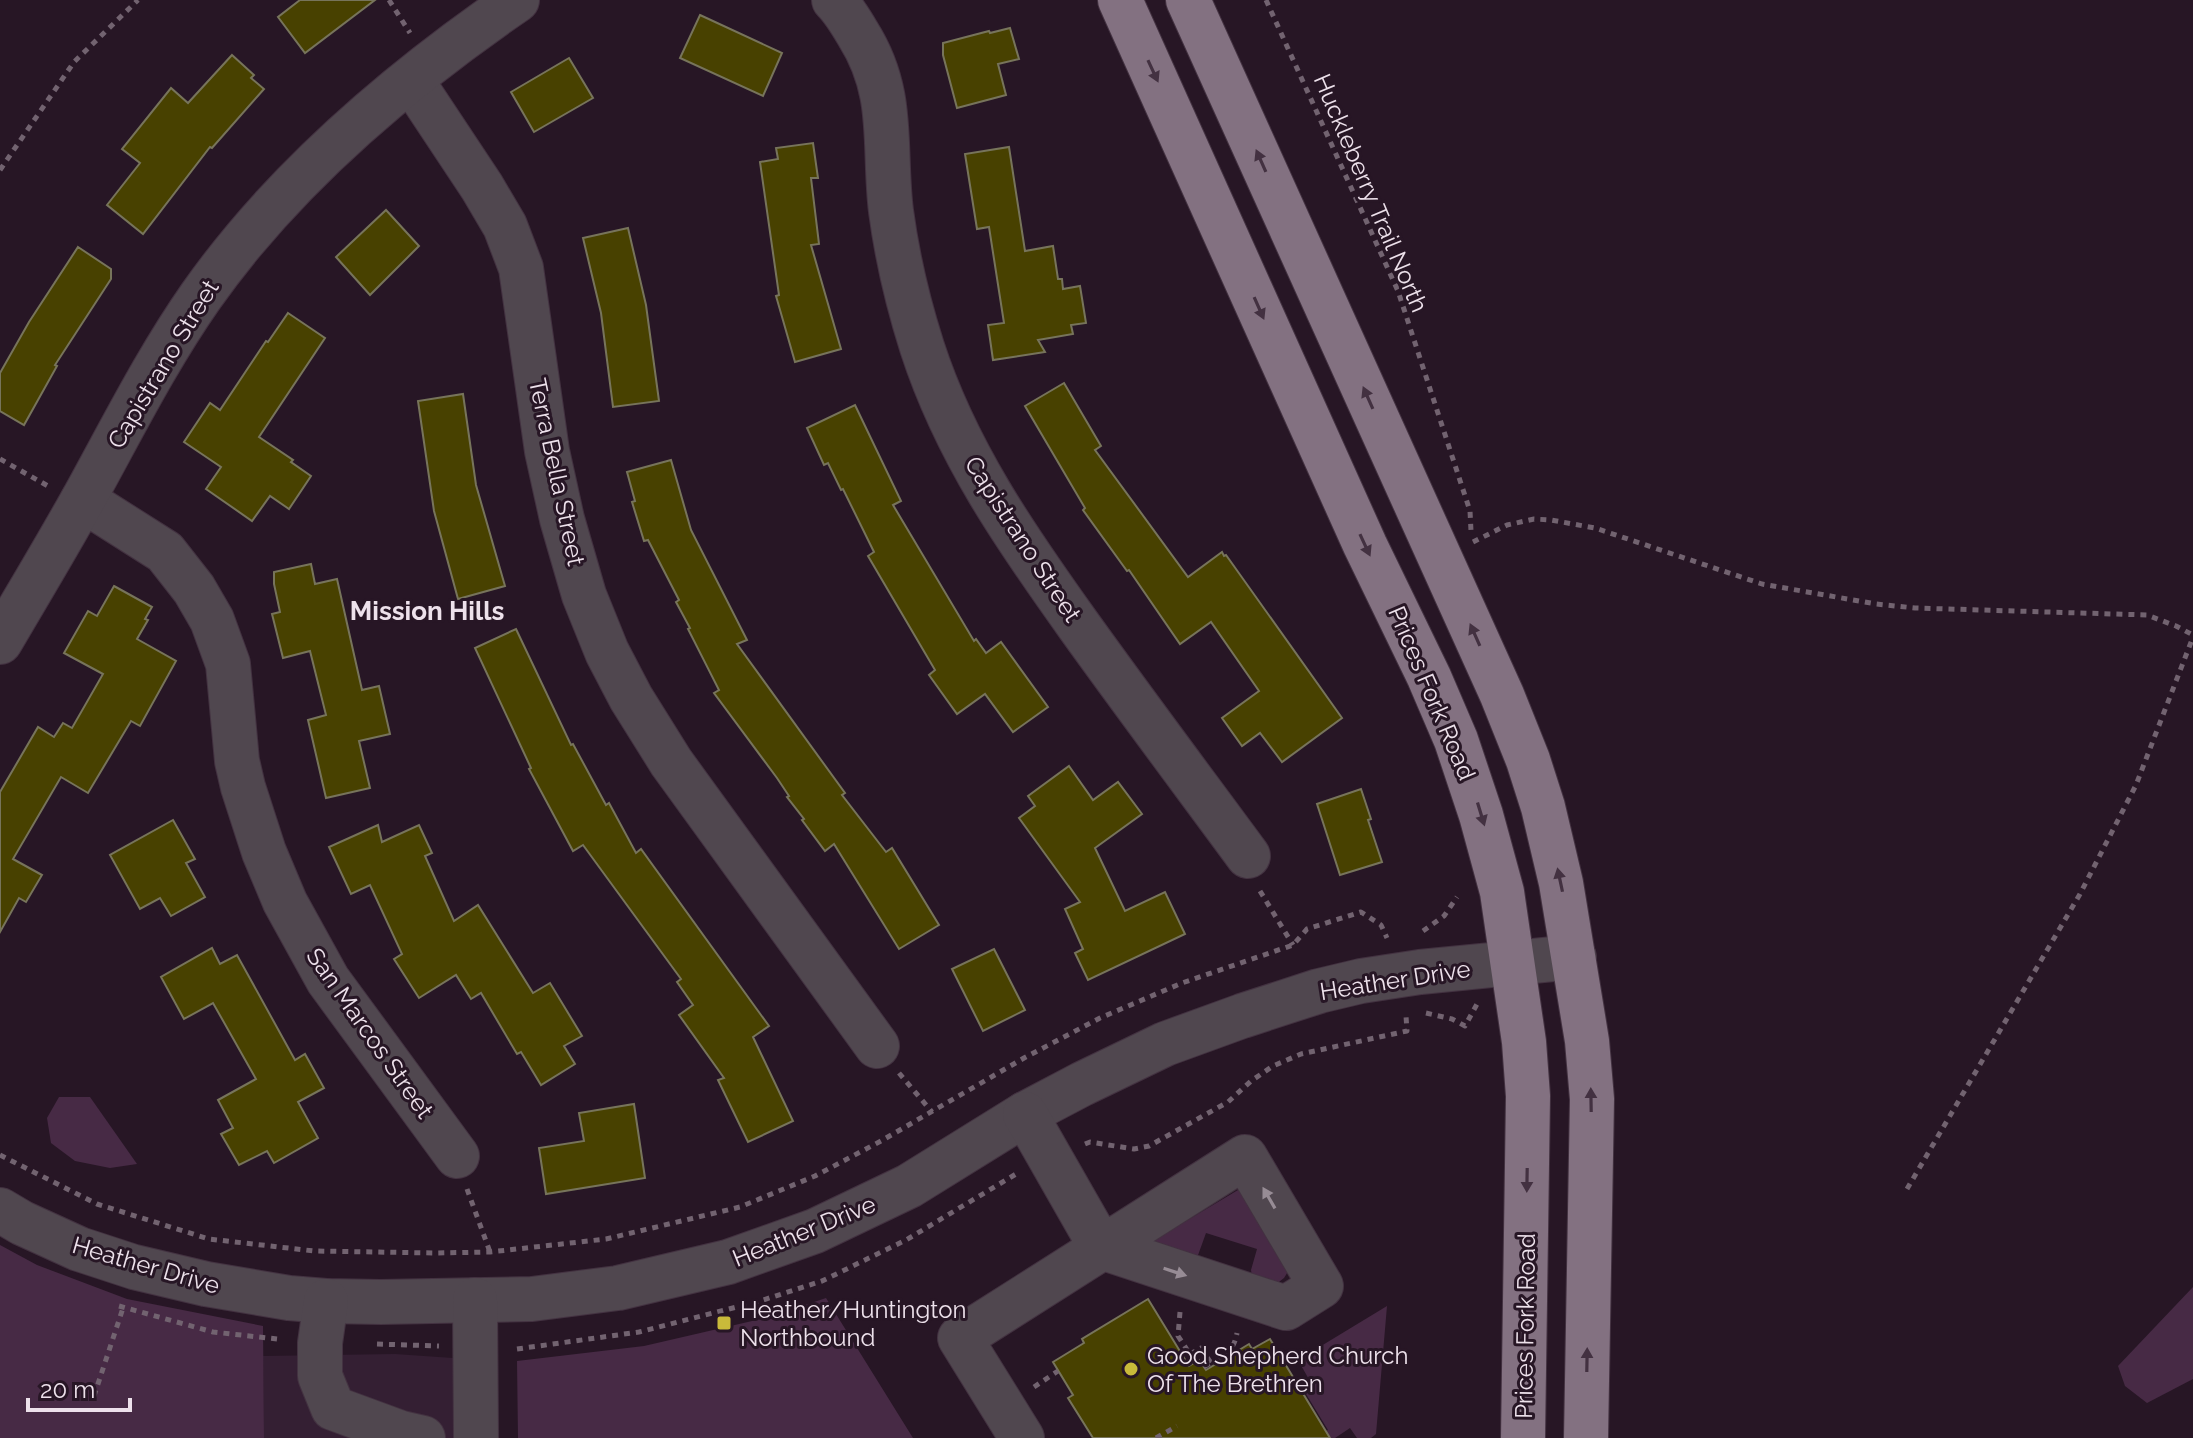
<svg xmlns="http://www.w3.org/2000/svg" width="2193" height="1438" font-family="Raleway,sans-serif">
	<style>
		.built { fill: #341f33 }
		.green { fill: #472a45 }
		.building { fill: #484100; stroke: #77745b; stroke-width: 2 }
		.lines { fill: none; stroke-linecap: round; stroke-linejoin: round }
		.minor-casing { stroke: #433241; stroke-width: 46 }
		.major-casing { stroke: #433241; stroke-width: 46 }
		.path { stroke: #726370; stroke-width: 5; stroke-dasharray: 6 6; stroke-linecap: butt }
		.minor { stroke: #50474f; stroke-width: 44 }
		.major { stroke: #837181; stroke-width: 44 }
		.oneway { fill: #433141 }
		.oneway2 { fill: #978c95 }
		.poi-dot { fill: #c9ba3a; stroke: #271625; stroke-width: 3 }
		.labels { text-anchor: middle; dominant-baseline: central; stroke-width: 6; stroke-linejoin: round; paint-order: stroke }
		.street-label { font-size: 24px; fill: #ede1eb; stroke: #271625 }
		.poi-label { font-size: 24px; fill: #ede1eb; stroke: #271625; text-anchor: start }
		.neighbourhood-label { font-size: 26px; font-weight: bold; fill: #ede1eb; stroke: #271625 }
	</style>
	<rect width="100%" height="100%" fill="#271625"/>
	<path class="built" d="M395,1354L453,1358L455,1438H264L263,1356Z"/>
	<g class="green">
		<path d="M59,1097H90L137,1164L110,1168L75,1161L51,1143L47,1118Z"/>
		<path d="M1238,1190H1243L1289,1270L1284,1278L1275,1285L1252,1276L1251,1270L1257,1249L1206,1233L1197,1258L1146,1245Z"/>
		<path d="M0,1245L37,1265L127,1299L263,1326L264,1438H0Z"/>
		<path d="M2193,1287V1379L2147,1403L2125,1386L2118,1366Z"/>
		<path d="M826,1298L913,1438H518L517,1361L644,1346L769,1317Z"/>
		<path d="M1387,1306L1376,1434L1371,1438H1357L1350,1428L1335,1438H1315L1328,1430L1303,1389L1311,1383L1298,1360Z"/>
	</g>
	<g class="building">
		<path d="M300,0H375L305,53L278,17Z"/>
		<path d="M700,15L782,53L763,96L680,58Z"/>
		<path d="M1010,28L1019,59L998,64L1006,95L957,108L943,55V43L989,31L990,33Z"/>
		<path d="M232,55L254,75L251,78L264,89L212,148L210,147L143,234L107,205L140,163L122,149L171,88L188,103Z"/>
		<path d="M569,58L593,98L534,132L511,92Z"/>
		<path d="M813,143L818,178H811L819,244L811,245L841,349L795,362L776,296L779,295L760,162L778,159L776,148Z"/>
		<path d="M1009,147L1025,251L1053,246L1058,279H1062L1063,289L1080,286L1086,323L1071,325L1073,334L1038,340L1045,352L993,360L988,325L1004,323L989,227L977,229L965,154Z"/>
		<path d="M386,210L419,246L370,295L336,257Z"/>
		<path d="M628,228L646,305L659,401L613,407L601,313L583,238Z"/>
		<path d="M78,247L111,269V279L55,365L57,366L24,425L0,411V373L29,322Z"/>
		<path d="M288,313L325,338L259,437L293,460L291,462L311,476L289,509L270,496L252,521L206,489L221,467L184,442L210,403L220,410L266,341L268,342Z"/>
		<path d="M1064,383L1101,446L1095,450L1188,577L1222,552L1224,556L1226,555L1342,718L1282,762L1260,733L1242,746L1222,718L1259,691L1211,622L1180,644L1129,570L1127,571L1083,510L1085,508L1025,406Z"/>
		<path d="M463,394L476,485L505,586L458,599L434,511L418,401Z"/>
		<path d="M855,405L901,501L893,505L974,641L976,639L986,653L1001,642L1048,707L1013,732L985,694L957,714L929,675L935,670L868,556L874,552L843,489L841,490L828,463L824,465L807,428Z"/>
		<path d="M671,460L691,530L747,640L737,644L845,793L842,795L886,852L892,848L939,925L899,949L834,844L825,851L802,820L804,819L787,797L789,796L777,778L714,693L719,690L688,629L690,628L676,602L679,600L648,540L644,541L632,502L635,501L627,472Z"/>
		<path d="M311,564L315,584L337,579L362,690L379,686L390,734L359,741L370,788L326,798L308,720L326,715L310,651L283,658L272,614L280,612L274,584V572Z"/>
		<path d="M114,586L152,607L145,619L148,620L137,639L176,661L140,726L131,721L88,793L61,777L13,859L42,875L26,902L19,898L0,932V792L38,727L54,737L63,723L72,728L103,674L64,653L88,611L97,616Z"/>
		<path d="M516,629L571,745L573,744L606,805L609,803L636,853L641,849L769,1026L753,1037L793,1121L748,1142L718,1080L724,1078L679,1015L693,1005L677,982L681,979L583,845L573,851L529,769L531,768L475,648Z"/>
		<path d="M1069,766L1093,800L1118,782L1142,814L1095,848L1125,911L1165,892L1185,934L1088,980L1075,953L1083,949L1065,909L1080,902L1019,818L1035,806L1028,796Z"/>
		<path d="M1361,789L1371,819L1368,820L1382,862L1340,875L1317,804Z"/>
		<path d="M173,820L195,859L186,863L205,897L171,916L160,898L140,909L110,855Z"/>
		<path d="M378,825L382,842L419,825L432,853L425,856L454,921L478,905L533,993L550,983L582,1036L564,1046L575,1064L541,1085L521,1052L517,1054L481,993L471,999L456,975L419,998L394,959L402,954L370,885L351,894L329,847Z"/>
		<path d="M212,948L220,964L237,955L295,1060L305,1054L324,1088L298,1102L318,1138L274,1163L267,1151L239,1165L221,1134L233,1128L218,1100L256,1079L213,1003L184,1019L161,977Z"/>
		<path d="M994,949L1025,1010L983,1031L952,969Z"/>
		<path d="M634,1104L645,1178L546,1194L539,1148L584,1141L579,1113Z"/>
		<path d="M1148,1299L1189,1366L1199,1360L1206,1370L1249,1344L1252,1349L1270,1339L1330,1438H1093L1068,1398L1073,1395L1053,1362L1084,1343L1082,1339Z"/>
	</g>
	<g class="lines">
		<defs>
			<g id="minor">
				<path d="M834,0C844,10 851,22 858,34C896,94 883,146 891,211C897,256 908,303 922,347C956,452 1016,538 1079,626C1135,704 1192,780 1248,856"/>
				<path d="M411,80L482,187L505,226L521,268L547,451L562,519L584,595L607,652L631,698L671,762L877,1046"/>
				<path d="M83,500L165,552L194,589L212,620L228,664L237,761L243,787L264,852L285,902L328,980L457,1156"/>
				<path d="M0,642C31,589 62,538 91,485C126,421 159,356 201,296C284,178 399,81 517,0"/>
				<path d="M0,1210L22,1223L79,1249L134,1267L206,1284L289,1298L326,1301L381,1302L532,1299L618,1288L728,1262L815,1231L909,1186L1025,1114L1082,1084L1165,1044L1242,1016L1319,991L1361,981L1420,972L1574,957"/>
				<path d="M475,1300L476,1438"/>
				<path d="M326,1301L320,1343V1376L333,1408L401,1433L423,1438"/>
				<path d="M1022,1438L960,1338L1245,1157L1321,1286L1286,1308L1101,1247L1025,1114"/>
			</g>
			<g id="major">
				<path d="M1120,0L1365,545L1429,677L1456,740L1481,815L1502,892L1524,1042L1528,1096L1523,1438"/>
				<path d="M1188,0L1502,695L1528,760L1543,807L1561,883L1587,1041L1592,1099L1586,1438"/>
			</g>
		</defs>
		<use href="#minor" class="minor-casing"/>
		<use href="#major" class="major-casing"/>
		<g class="path">
			<path d="M389,0L410,33"/>
			<path d="M1266,0L1398,291L1470,511L1471,531"/>
			<path d="M0,170L74,62L138,0"/>
			<path d="M0,459L48,486"/>
			<path d="M1473,542L1507,525L1534,519L1551,520L1595,528L1762,584L1876,604L1915,608L2147,615L2176,626L2193,635"/>
			<path d="M1260,891L1293,945"/>
			<path d="M1423,931L1444,916L1457,897"/>
			<path d="M1426,1013L1452,1019L1465,1026L1477,1004"/>
			<path d="M899,1073L932,1112"/>
			<path d="M1085,1144L1090,1142L1134,1149L1149,1146L1228,1102L1251,1081L1273,1066L1301,1054L1407,1031L1406,1016L1408,1015"/>
			<path d="M0,1155L97,1204L209,1239L314,1251L435,1253L490,1252L606,1239L740,1207L815,1176L881,1141L1024,1058L1100,1018L1182,983L1293,945L1307,929L1361,912L1381,925L1387,938"/>
			<path d="M467,1189L490,1252"/>
			<path d="M1907,1189L2080,894L2136,785L2193,637"/>
			<path d="M119,1306L213,1332L277,1339"/>
			<path d="M1180,1312L1178,1336L1195,1362"/>
			<path d="M377,1344L439,1346"/>
			<path d="M517,1349L639,1332L760,1301L822,1281L906,1240L1016,1174"/>
			<path d="M1190,1354L1201,1348L1211,1363"/>
			<path d="M1204,1367C1221,1357 1233,1355 1237,1333"/>
			<path d="M1034,1387L1058,1371"/>
			<path d="M94,1396L123,1308"/>
			<path d="M1156,1438L1177,1426"/>
		</g>
		<use href="#minor" class="minor"/>
		<use href="#major" class="major"/>
	</g>
	<defs><path id="oneway-solid" d="M-6-.8H1V-3.2L6.5 0L1 3.2V.8H-6Z" transform="scale(2)"/></defs>
	<g class="oneway">
		<use href="#oneway-solid" transform="translate(1153 71) rotate(65)"/>
		<use href="#oneway-solid" transform="translate(1261 161) rotate(-114)"/>
		<use href="#oneway-solid" transform="translate(1259 308) rotate(66)"/>
		<use href="#oneway-solid" transform="translate(1368 398) rotate(-114)"/>
		<use href="#oneway-solid" transform="translate(1365 545) rotate(65)"/>
		<use href="#oneway-solid" transform="translate(1475 635) rotate(-114)"/>
		<use href="#oneway-solid" transform="translate(1481 814) rotate(73)"/>
		<use href="#oneway-solid" transform="translate(1560 880) rotate(-102)"/>
		<use href="#oneway-solid" transform="translate(1591 1100) rotate(-91)"/>
		<use href="#oneway-solid" transform="translate(1527 1180) rotate(91)"/>
		<use href="#oneway-solid" transform="translate(1587 1360) rotate(-89)"/>
	</g>
	<g class="oneway2">
		<use href="#oneway-solid" transform="translate(1269 1198) rotate(-120)"/>
		<use href="#oneway-solid" transform="translate(1175 1272) rotate(18)"/>
	</g>
	<g class="poi-dot">
		<rect x="716" y="1315" width="16" height="16" rx="4"/>
		<circle cx="1131" cy="1369" r="8"/>
	</g>
	<g class="labels">
		<g class="street-label">
			<text transform="translate(1371 193) rotate(67)">Huckleberry Trail North</text>
			<text transform="translate(163 364) rotate(-59)">Capistrano Street</text>
			<text transform="translate(557 472) rotate(78)">Terra Bella Street</text>
			<text transform="translate(1023 539) rotate(57)">Capistrano Street</text>
			<text transform="translate(1432 693) rotate(67)">Prices Fork Road</text>
			<text transform="translate(1395 980) rotate(-9)">Heather Drive</text>
			<text transform="translate(370 1033) rotate(55)">San Marcos Street</text>
			<text transform="translate(804 1231) rotate(-22)">Heather Drive</text>
			<text transform="translate(146 1265) rotate(16)">Heather Drive</text>
			<text transform="translate(1525 1326) rotate(-89)">Prices Fork Road</text>
		</g>
		<g class="poi-label">
			<text x="740" y="1309">Heather/Huntington<tspan x="740" dy="28">Northbound</tspan></text>
			<text x="1147" y="1355">Good Shepherd Church<tspan x="1147" dy="28">Of The Brethren</tspan></text>
		</g>
		<g class="neighbourhood-label">
			<text x="427" y="611">Mission Hills</text>
		</g>
	</g>
	<path d="M28 1398v12h102v-12" fill="none" stroke="#ede1eb" stroke-width="4"/>
	<text x="40" y="1398" font-size="24" fill="#ede1eb" stroke="#271625" stroke-width="6" paint-order="stroke">20 m</text>
</svg>
